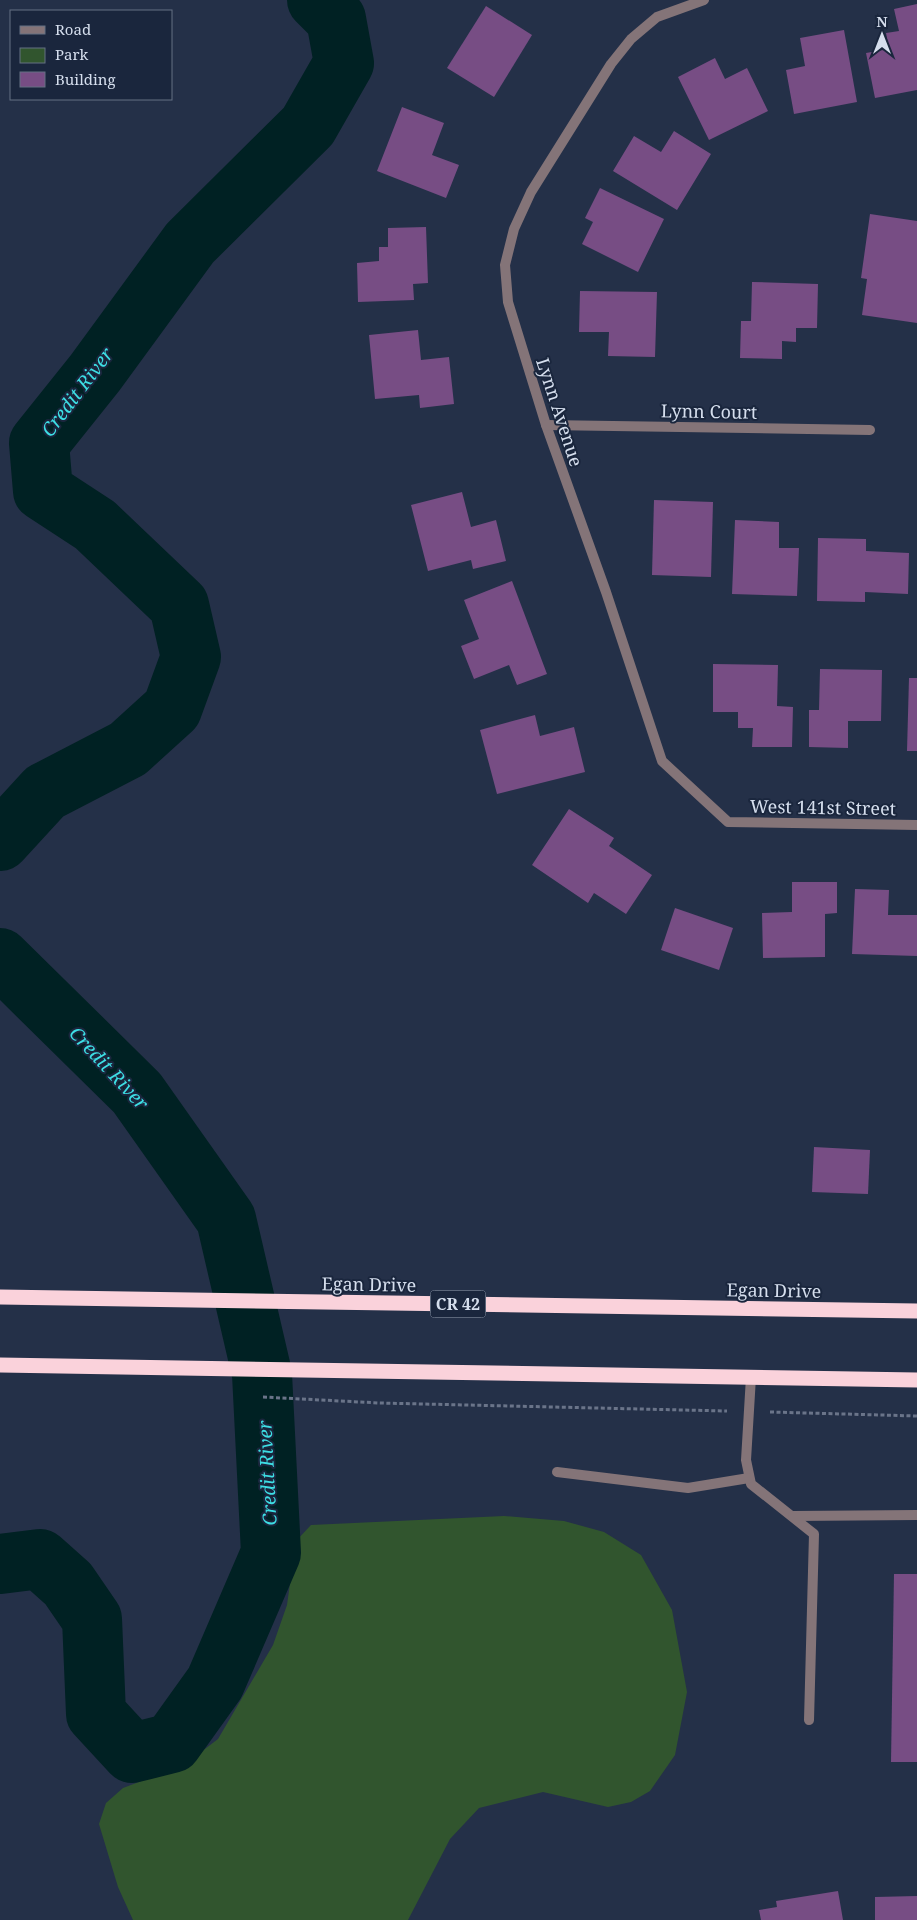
<svg xmlns="http://www.w3.org/2000/svg" width="917" height="1920" font-family="'Noto Serif',serif">
	<style>
		.green { fill: #31552e }
		.lines { fill: none; stroke-linecap: round; stroke-linejoin: round }
		.river { stroke: #002123; stroke-width: 60 }
		.building { fill: #774d84 }
		.path { stroke: #6a7489; stroke-width: 3; stroke-dasharray: 4 2.5; stroke-linecap: butt }
		.lane { stroke: #847478; stroke-width: 10 }
		.street { stroke: #847478; stroke-width: 10 }
		.highway { stroke: #fad2db; stroke-width: 15 }
		.labels { text-anchor: middle; dominant-baseline: central; stroke-width: 4; stroke-linejoin: round; paint-order: stroke }
		.shield { fill: #1a263d; stroke: #9da7b8; stroke-width: 1 }
		.shield-label { font-size: 16px; font-weight: bold; fill: #d5deed }
		.street-label { font-size: 18px; fill: #d5deed; stroke: #1a263d }
		.water-label { font-size: 19px; font-style: italic; fill: #3ddee4; stroke: #1a263d }
	</style>
	<rect width="100%" height="100%" fill="#243048"/>
	<path class="green" d="M504,1516L564,1521L604,1532L641,1555L672,1610L687,1692L675,1755L650,1791L631,1802L608,1807L543,1792L479,1808L450,1839L408,1920H133L118,1887L99,1824L106,1803L123,1788L184,1765L218,1739L273,1645L287,1605L296,1541L311,1525Z"/>
	<g class="lines">
		<g class="river">
			<path d="M0,841L45,792L128,749L172,709L191,657L179,605L95,525L43,491L39,443L95,373L190,243L308,126L344,63L336,19L317,0"/>
			<path d="M0,958L137,1093L226,1219L262,1374L271,1553L215,1683L172,1743L132,1753L96,1714L92,1619L68,1584L40,1559L0,1564"/>
		</g>
	</g>
	<g class="building">
		<path d="M917,4V90L875,98L866,53L889,49L886,33L899,31L894,9Z"/>
		<path d="M486,6L532,35L494,97L447,68Z"/>
		<path d="M844,30L857,102L794,114L786,70L805,66L800,38Z"/>
		<path d="M715,58L725,79L747,68L768,111L709,140L678,77Z"/>
		<path d="M402,107L444,123L432,155L459,165L446,198L377,171Z"/>
		<path d="M674,131L711,154L677,210L613,171L634,136L661,152Z"/>
		<path d="M600,188L664,219L638,272L582,244L593,222L585,218Z"/>
		<path d="M870,214L917,221V323L862,315L867,279L861,278Z"/>
		<path d="M426,227L428,283L413,284L414,300L358,302L357,263L379,261V247H388V228Z"/>
		<path d="M752,282L818,284L817,328H796V342L782,341V359L740,358L741,321H751Z"/>
		<path d="M580,291L657,292L655,357L608,356L609,332H579Z"/>
		<path d="M418,330L421,360L449,357L454,404L420,408L419,395L375,399L369,335Z"/>
		<path d="M462,492L471,527L496,520L506,561L473,569L471,560L428,571L411,505Z"/>
		<path d="M654,500L713,502L711,577L652,575Z"/>
		<path d="M735,520L779,522V548H799L797,596L732,594Z"/>
		<path d="M818,538L866,539V551L909,553L908,594L865,592V602L817,601Z"/>
		<path d="M512,581L547,674L517,685L509,665L474,679L461,646L479,639L464,600Z"/>
		<path d="M713,664L778,665L777,706L793,707L792,747H752L753,728H738V712H713Z"/>
		<path d="M820,669L882,670L881,721H848V748L809,747V710H819Z"/>
		<path d="M909,678H917V751H907Z"/>
		<path d="M535,715L540,736L574,727L585,772L497,794L480,730Z"/>
		<path d="M569,809L614,838L609,846L652,875L626,914L594,893L588,903L532,865Z"/>
		<path d="M792,882H837V913L825,914V957L763,958L762,913L792,912Z"/>
		<path d="M855,889L889,890L888,915H917V956L852,954Z"/>
		<path d="M675,908L733,928L719,970L661,950Z"/>
		<path d="M814,1147L870,1150L868,1194L812,1192Z"/>
		<path d="M894,1574H917V1762H891Z"/>
		<path d="M838,1891L843,1920H761L759,1910L777,1907L776,1901Z"/>
		<path d="M917,1896V1920H875V1897Z"/>
	</g>
	<g class="lines">
		<g class="path">
			<path d="M263,1397L379,1403L727,1411"/>
			<path d="M770,1412L917,1416"/>
		</g>
		<g class="lane">
			<path d="M751,1377L746,1460L751,1484L814,1534L809,1720"/>
			<path d="M557,1472L688,1488L749,1478"/>
			<path d="M793,1516L917,1515"/>
		</g>
		<g class="street">
			<path d="M704,0L657,17L631,39L611,64L531,192L514,229L505,265L508,302L546,425L606,592L662,761L728,822L917,825"/>
			<path d="M546,425L870,430"/>
		</g>
		<g class="highway">
			<path d="M0,1297L917,1311"/>
			<path d="M0,1365L917,1380"/>
		</g>
	</g>
	<g class="labels">
		<rect class="shield" x="430.5" y="1290.5" width="55" height="27" rx="4"/>
		<g class="shield-label">
			<text x="458" y="1304">CR 42</text>
		</g>
		<g class="street-label">
			<text transform="translate(709 411) rotate(1)">Lynn Court</text>
			<text transform="translate(560 412) rotate(72)">Lynn Avenue</text>
			<text transform="translate(823 807) rotate(1)">West 141st Street</text>
			<text transform="translate(369 1284) rotate(1)">Egan Drive</text>
			<text transform="translate(774 1290) rotate(1)">Egan Drive</text>
		</g>
		<g class="water-label">
			<text transform="translate(77 392) rotate(-53)">Credit River</text>
			<text transform="translate(109 1068) rotate(47)">Credit River</text>
			<text transform="translate(267 1473) rotate(-93)">Credit River</text>
		</g>
	</g>
	<rect x="10" y="10" width="162" height="90" fill="#1a263d" stroke="#657083"/>
	<rect x="20" y="26" width="25" height="8" fill="#847478" stroke="#657083"/>
	<text x="55" y="35" font-size="15" fill="#d5deed">Road</text>
	<rect x="20" y="48" width="25" height="15" fill="#31552e" stroke="#657083"/>
	<text x="55" y="60" font-size="15" fill="#d5deed">Park</text>
	<rect x="20" y="72" width="25" height="15" fill="#774d84" stroke="#657083"/>
	<text x="55" y="85" font-size="15" fill="#d5deed">Building</text>
	<g transform="translate(882 35)" stroke="#1a263d" stroke-width="4" paint-order="stroke">
	<path d="M0-4L9 19L0 12L-9 19Z" fill="#d5deed"/>
	<text y="-8" font-size="14" font-weight="bold" text-anchor="middle" fill="#d5deed">N</text>
	</g>
</svg>
